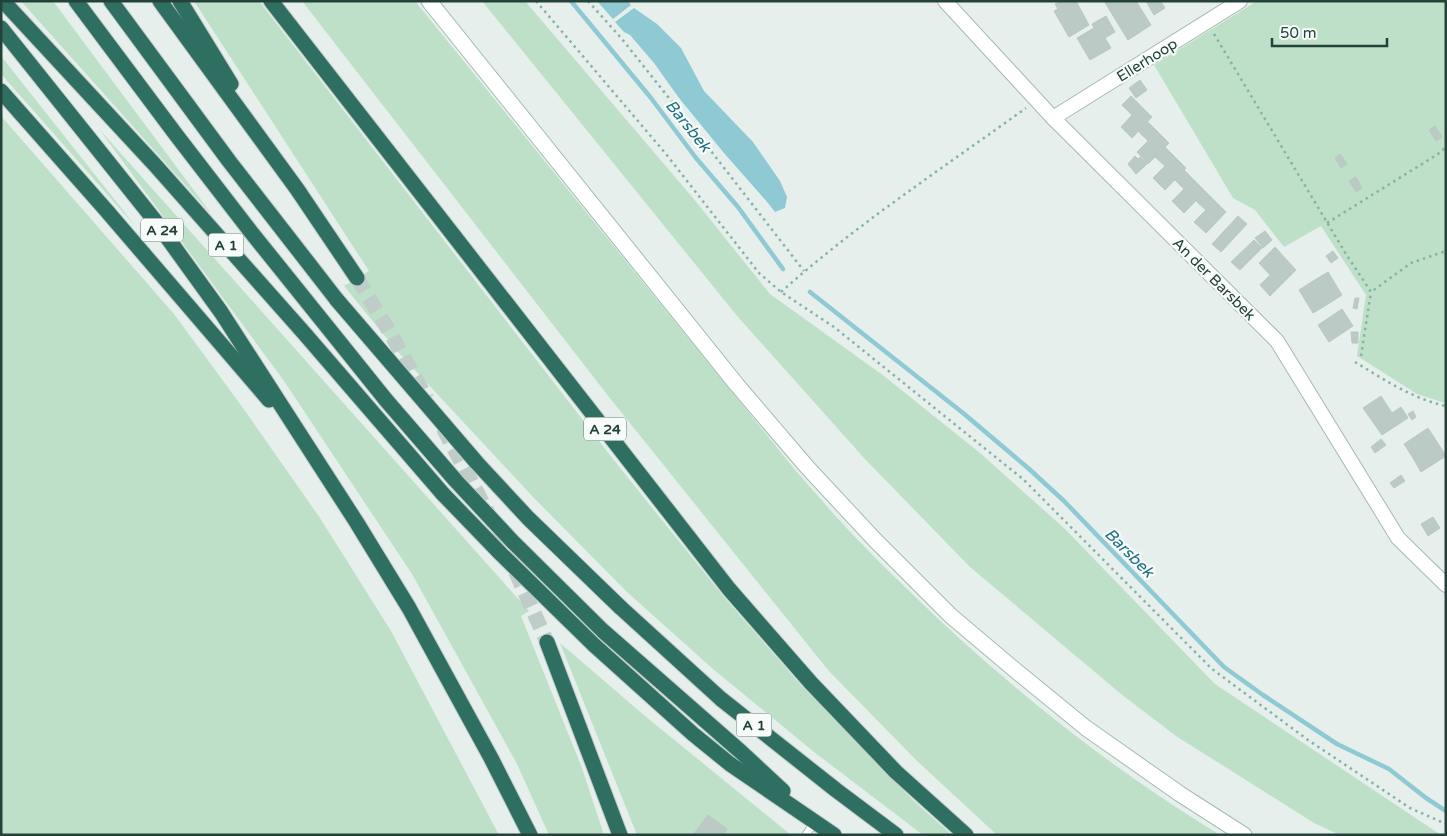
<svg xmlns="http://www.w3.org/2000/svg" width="1447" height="836" font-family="'Varela Round',sans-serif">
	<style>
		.green { fill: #bfe0c8 }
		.water { fill: #8ec9d4 }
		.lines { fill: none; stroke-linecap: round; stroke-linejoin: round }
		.stream { stroke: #8ec9d4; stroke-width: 4.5 }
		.building { fill: #bbcac4; stroke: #b8c9c2 }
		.motorway-tunnel { stroke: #bfccc8; stroke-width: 15; stroke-dasharray: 15 8; stroke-linecap: butt }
		.service-casing { stroke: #a8b8b2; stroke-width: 9 }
		.minor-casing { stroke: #a8b8b2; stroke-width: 16 }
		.secondary-casing { stroke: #a4bbb3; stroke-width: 17 }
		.motorway-casing { stroke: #c2cac8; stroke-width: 17 }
		.path { stroke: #86b3a5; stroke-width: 2.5; stroke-dasharray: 2.5 4; stroke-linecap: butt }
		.service { stroke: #fff; stroke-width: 7 }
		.minor { stroke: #fff; stroke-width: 14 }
		.secondary { stroke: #fff; stroke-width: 15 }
		.motorway { stroke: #2f6f62; stroke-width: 15 }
		.motorway-bridge-casing { stroke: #c2cac8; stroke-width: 17; stroke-linecap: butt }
		.motorway-bridge { stroke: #2f6f62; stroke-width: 15 }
		.labels { text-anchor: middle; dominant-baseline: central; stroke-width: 4.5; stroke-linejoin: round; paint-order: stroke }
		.shield { fill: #f7fbf9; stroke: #637a73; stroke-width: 1 }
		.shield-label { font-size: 14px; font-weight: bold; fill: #24423a }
		.street-label { font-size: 15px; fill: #24423a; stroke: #f7fbf9 }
		.water-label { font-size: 16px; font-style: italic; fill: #1c6f80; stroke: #f7fbf9 }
	</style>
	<rect width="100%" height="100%" fill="#e6efeb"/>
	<g class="green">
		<path d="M21,1H53L213,216Z"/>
		<path d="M194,1H259L613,459L723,596L800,684L915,802L952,835H923L814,752L713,669L627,592L534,498L398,352L344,286L369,271Z"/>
		<path d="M302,1H415L796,471C818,496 839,521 862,544C876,559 891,573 905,587C1001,681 1105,765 1220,835H997L916,760L828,670L609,397Z"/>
		<path d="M482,1H525L693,198L770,294L884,376L980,453L1065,529L1215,684L1441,835H1340L1314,823L1176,736L1121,694L970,567L864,458L738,317Z"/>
		<path d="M1257,1H1446L1445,403L1417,394L1357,356L1366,295L1321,226L1284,247L1255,210L1233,198L1154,65Z"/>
		<path d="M1,56L137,228L1,74Z"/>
		<path d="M1,116L174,314L243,408L320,518L391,631L499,835H1Z"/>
		<path d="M99,129L529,611L521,616L582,768L604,835H549L517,764L412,574L284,381Z"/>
		<path d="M560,643L645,716L791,835H637Z"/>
	</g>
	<g class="water">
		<path d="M597,1H628L631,5L613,19Z"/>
		<path d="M634,8L657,24L681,48L704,91L753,142L780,181L787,197L785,208L775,212L768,203L724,153L679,98L654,63L630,35L624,32L615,22Z"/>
	</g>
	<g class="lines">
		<g class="stream">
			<path d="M571,1L651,98L696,158L738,207L783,269"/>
			<path d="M810,292L963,413L1028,468L1064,501L1224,667L1263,695L1337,744L1389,769L1426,798L1446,811"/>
		</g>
	</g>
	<g class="building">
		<path d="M1060,1H1076L1089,25L1069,37L1054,11L1058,9L1055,4Z"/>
		<path d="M1104,1H1136L1151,25L1128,40Z"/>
		<path d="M1146,1H1162L1161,2L1165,8L1154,15Z"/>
		<path d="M1106,16L1115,32L1105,38L1111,48L1090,60L1077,38L1094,28L1092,24Z"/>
		<path d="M1140,80L1147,90L1136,98L1129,88Z"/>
		<path d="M1131,96L1152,117L1132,138L1121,127L1132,115L1122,105Z"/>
		<path d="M1148,122L1169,143L1148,164L1137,152L1148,141L1138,131Z"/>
		<path d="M1435,126L1442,137L1436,141L1429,130Z"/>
		<path d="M1165,147L1186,168L1165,190L1153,178L1165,166L1155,157Z"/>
		<path d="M1340,154L1347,164L1341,168L1335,158Z"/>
		<path d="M1135,156L1138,159L1140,157L1147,164L1136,174L1128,164Z"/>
		<path d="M1184,170L1205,191L1184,213L1172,201L1184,189L1175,180Z"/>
		<path d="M1356,177L1362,188L1356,192L1349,181Z"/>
		<path d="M1205,191L1226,212L1206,233L1194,222L1206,210L1196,201Z"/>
		<path d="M1238,216L1247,224L1221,252L1212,244Z"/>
		<path d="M1265,231L1272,240L1263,248L1255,238Z"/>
		<path d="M1254,240L1262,248L1240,270L1231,262Z"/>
		<path d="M1275,247L1296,270L1270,296L1260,285L1270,275L1259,263Z"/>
		<path d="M1333,251L1338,258L1331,263L1326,256Z"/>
		<path d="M1328,272L1342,295L1328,304L1313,281Z"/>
		<path d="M1313,281L1328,304L1313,313L1299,290Z"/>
		<path d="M1355,298H1359L1357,309L1353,308Z"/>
		<path d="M1342,309L1353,326L1329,342L1318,325Z"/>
		<path d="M1351,332H1358V343H1352Z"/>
		<path d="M1381,396L1392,413L1401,407L1408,418L1382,435L1363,408Z"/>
		<path d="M1413,411L1416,417L1412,420L1408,414Z"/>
		<path d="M1428,428L1437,442L1413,458L1404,444Z"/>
		<path d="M1381,439L1386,445L1375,453L1371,447Z"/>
		<path d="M1437,442L1446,456L1421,472L1413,458Z"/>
		<path d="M1401,475L1405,481L1394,488L1390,483Z"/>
		<path d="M1433,517L1440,528L1428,536L1421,524Z"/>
		<path d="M708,815L727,829L723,835H693Z"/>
	</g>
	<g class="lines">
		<g class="motorway-tunnel">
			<path d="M357,278L392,336L427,399"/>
			<path d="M443,428L497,530L547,642"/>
		</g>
		<defs>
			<path id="service" d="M806,835L815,821"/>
			<g id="minor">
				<path d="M945,1L1053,118L1277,341L1398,538L1446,585"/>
				<path d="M1053,118L1240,1"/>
			</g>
			<path id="secondary" d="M429,1L737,385L807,467L874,539L951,616L1015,670L1086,728L1180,794L1244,835"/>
			<g id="motorway">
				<path d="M3,1L155,165L304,333L443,494"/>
				<path d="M76,1L177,136L251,232L386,400"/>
				<path d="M111,1L229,161L337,300"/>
				<path d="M160,1L297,189L357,278"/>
				<path d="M180,1L231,84"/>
				<path d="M271,1L729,589L811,683L896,772L966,835"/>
				<path d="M1,28L156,222L221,312L357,523L409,608L491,758L530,835"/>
				<path d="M1,91L106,210L269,400"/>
				<path d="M620,607L721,699L836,790L896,835"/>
				<path d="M603,631L741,752L783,791"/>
				<path d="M547,642L620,835"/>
				<path d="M594,645L693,734L730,764L834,835"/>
			</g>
		</defs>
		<use href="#service" class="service-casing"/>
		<use href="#minor" class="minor-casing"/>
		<use href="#secondary" class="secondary-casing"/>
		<use href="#motorway" class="motorway-casing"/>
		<g class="path">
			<path d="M536,1L666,154L759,273L781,292L834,327L1024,480L1212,669L1308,740L1410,808L1446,824"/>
			<path d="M588,1L622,39L704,142L804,271"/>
			<path d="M1214,34L1346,254L1371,292L1411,263L1446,251"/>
			<path d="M1327,223L1438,154L1446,147"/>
			<path d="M781,292C857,224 943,168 1026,108"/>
			<path d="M1361,356L1371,292"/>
			<path d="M1355,362C1383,379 1413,399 1446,406"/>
		</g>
		<use href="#service" class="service"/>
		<use href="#minor" class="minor"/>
		<use href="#secondary" class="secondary"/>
		<use href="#motorway" class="motorway"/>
		<defs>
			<g id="motorway-bridge">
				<path d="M337,300L477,463L528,518L620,607"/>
				<path d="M386,400L456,481L512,541L603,631"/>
				<path d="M443,494L501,554L594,645"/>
			</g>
		</defs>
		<use href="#motorway-bridge" class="motorway-bridge-casing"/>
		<use href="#motorway-bridge" class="motorway-bridge"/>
	</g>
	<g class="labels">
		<g class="shield">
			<rect x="141" y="218.5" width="42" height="23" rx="4"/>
			<rect x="208.5" y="233.5" width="35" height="23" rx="4"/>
			<rect x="584" y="417.5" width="42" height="23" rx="4"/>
			<rect x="736.5" y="713.5" width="35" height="23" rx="4"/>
		</g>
		<g class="shield-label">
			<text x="162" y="230">A 24</text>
			<text x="226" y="245">A 1</text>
			<text x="605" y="429">A 24</text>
			<text x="754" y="725">A 1</text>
		</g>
		<g class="street-label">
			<text transform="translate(1147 60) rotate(-32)">Ellerhoop</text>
			<text transform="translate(1214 279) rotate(45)">An der Barsbek</text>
		</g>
		<g class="water-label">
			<text transform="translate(688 126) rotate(51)">Barsbek</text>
			<text transform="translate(1129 553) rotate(45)">Barsbek</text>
		</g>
	</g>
	<rect width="1447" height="836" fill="none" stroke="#24423a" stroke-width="5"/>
	<path d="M1272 38v8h115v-8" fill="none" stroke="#24423a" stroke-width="2.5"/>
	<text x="1280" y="38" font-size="15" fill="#24423a" stroke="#f7fbf9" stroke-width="4" paint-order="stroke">50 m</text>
</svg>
